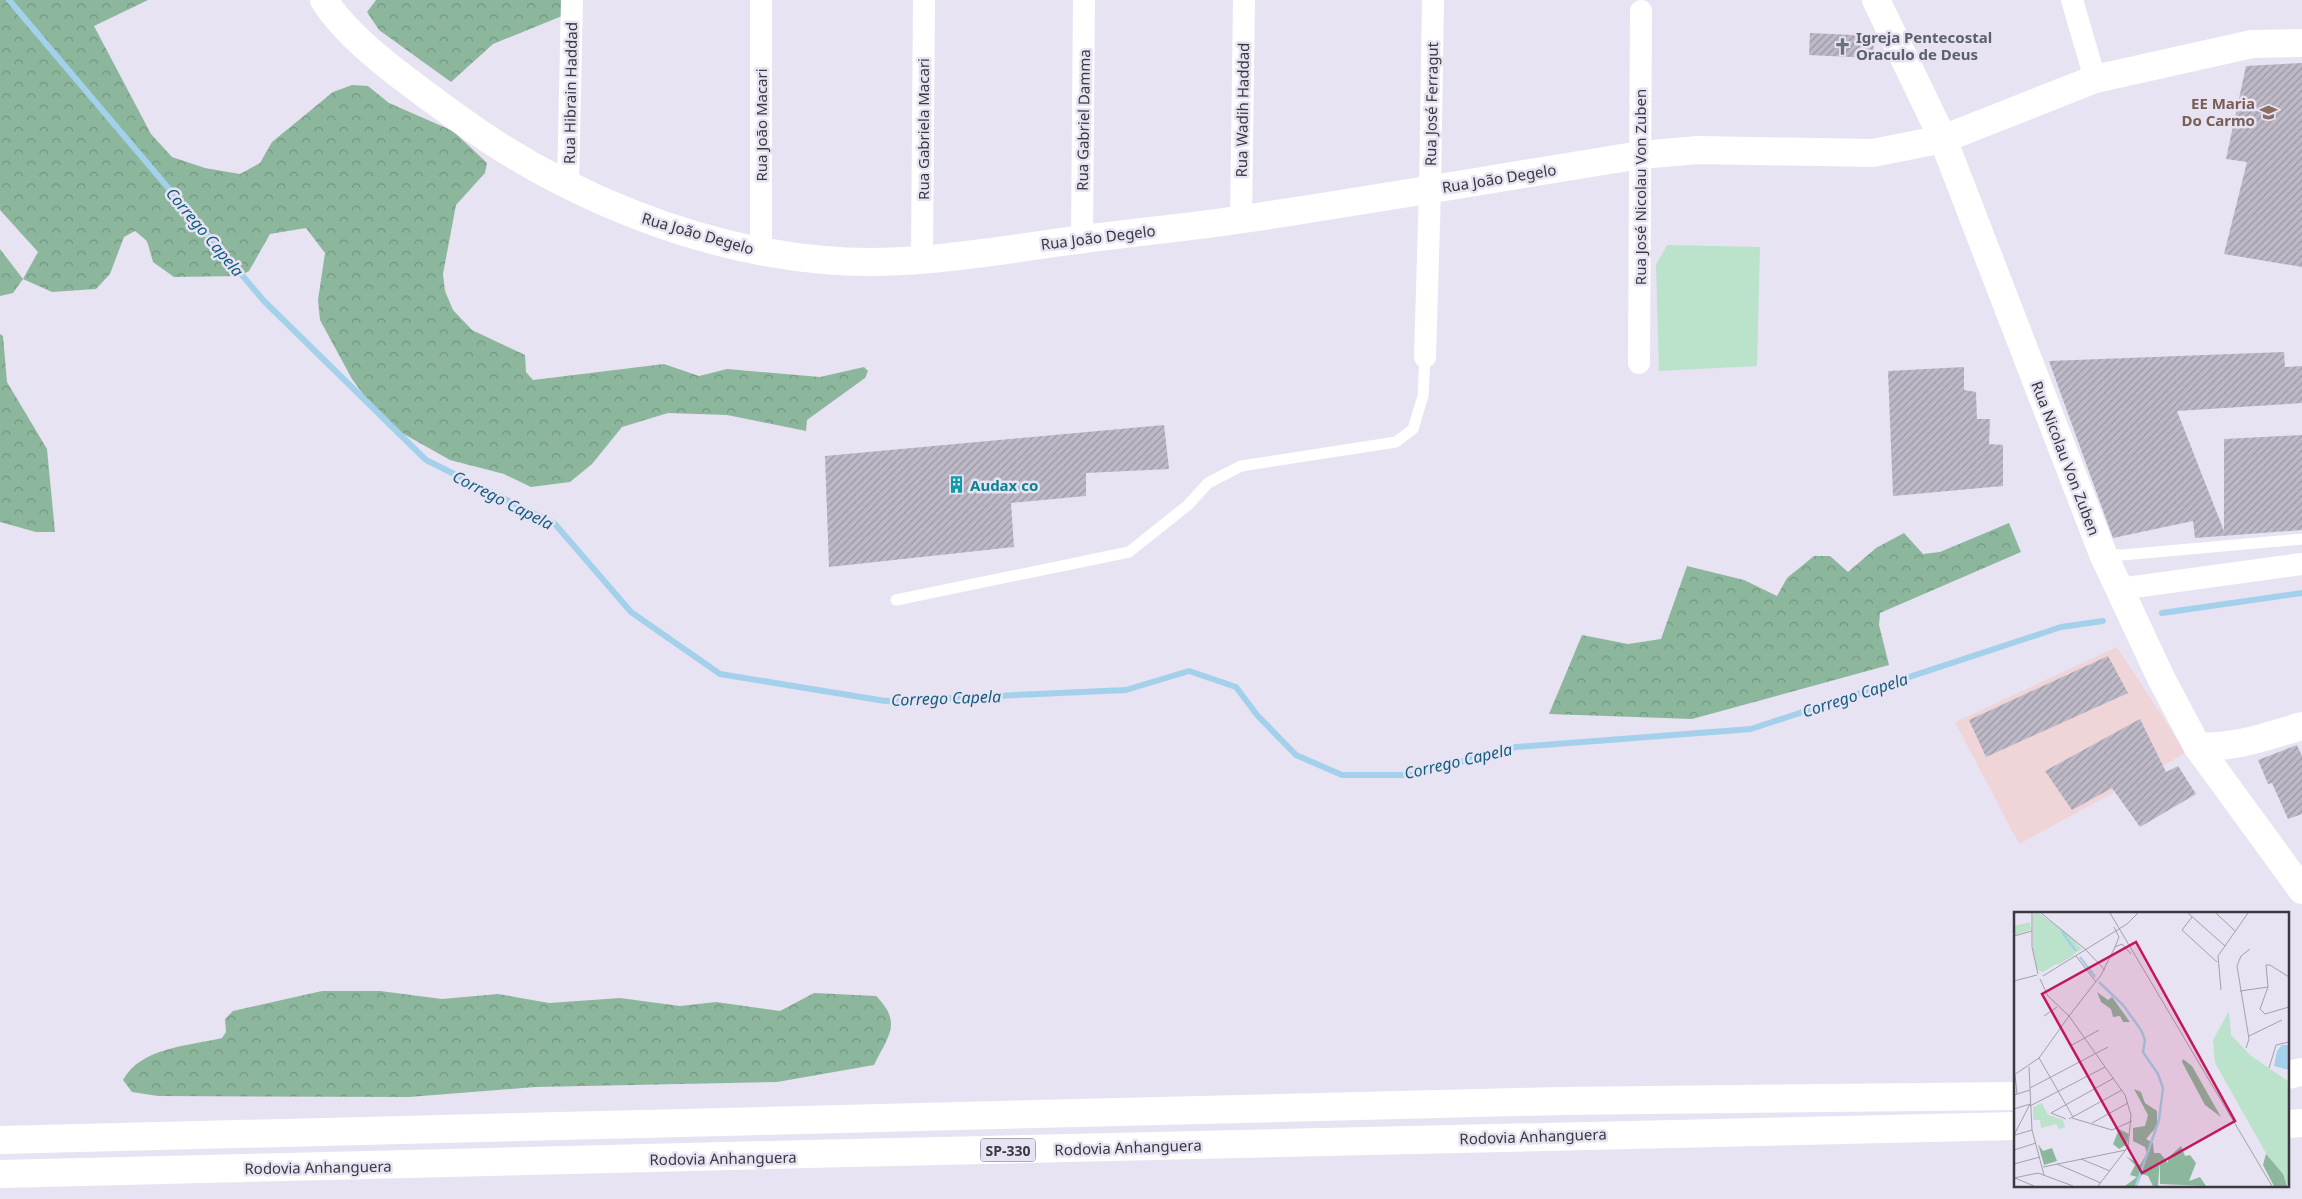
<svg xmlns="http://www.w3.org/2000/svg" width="2302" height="1199" font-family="'Noto Sans',sans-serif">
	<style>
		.education { fill: #efd4d8 }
		.forest { fill: url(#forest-crowns) }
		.pitch { fill: #bbe2ca }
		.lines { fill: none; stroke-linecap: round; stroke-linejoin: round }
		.stream { stroke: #a3d0ea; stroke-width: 6 }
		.building { fill: url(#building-hatch) }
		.service { stroke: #fff; stroke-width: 11 }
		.minor { stroke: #fff; stroke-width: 22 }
		.tertiary { stroke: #fff; stroke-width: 28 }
		.secondary { stroke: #fff; stroke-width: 28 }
		.motorway { stroke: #fff; stroke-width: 28 }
		.labels { text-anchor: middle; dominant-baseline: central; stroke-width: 5; stroke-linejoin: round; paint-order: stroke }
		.shield { fill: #e8e3f2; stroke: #6f6c75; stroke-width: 1 }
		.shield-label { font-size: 14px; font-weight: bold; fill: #3b393f }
		.worship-label { font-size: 15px; font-weight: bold; fill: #5b616d; stroke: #e8e3f2; text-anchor: start }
		.street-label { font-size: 15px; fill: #3b393f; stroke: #e8e3f2 }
		.education-label { font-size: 15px; font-weight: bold; fill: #785e54; stroke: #e8e3f2; text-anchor: end }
		.culture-label { font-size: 15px; font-weight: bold; fill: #0d838f; stroke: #e8e3f2; text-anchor: start }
		.water-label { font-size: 16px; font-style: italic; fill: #105d80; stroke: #e8e3f2 }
		.inset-river { fill: none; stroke: #a3d0ea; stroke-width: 2.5 }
		.inset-road { fill: none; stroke: #a39faa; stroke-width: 1 }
		.view { fill: #c2185b; fill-opacity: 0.15; stroke: #c2185b; stroke-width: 2.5 }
		.inset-edge { fill: none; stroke: #3b393f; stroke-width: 2.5 }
	</style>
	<defs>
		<pattern id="forest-crowns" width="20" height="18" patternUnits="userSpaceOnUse" patternTransform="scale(1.25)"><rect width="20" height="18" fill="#8cb79d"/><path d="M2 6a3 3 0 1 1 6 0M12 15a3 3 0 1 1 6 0" fill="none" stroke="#749681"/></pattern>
		<pattern id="building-hatch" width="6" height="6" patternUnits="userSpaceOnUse" patternTransform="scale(1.25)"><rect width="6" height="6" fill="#bdb9c7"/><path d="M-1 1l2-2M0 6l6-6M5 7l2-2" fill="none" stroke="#9b97a3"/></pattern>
	</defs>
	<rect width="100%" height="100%" fill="#e8e3f2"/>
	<path class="education" d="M2117,647L2186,753L2019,844L1955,722Z"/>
	<g class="forest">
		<path d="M0,0H148L94,26L151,134L172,157L205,168L240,174L260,163L272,142L333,92L352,85L368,86L389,103L453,131L487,163L485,173L456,205L443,274L445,291L453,310L472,330L525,355L526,372L533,380L664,364L699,376L727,369L820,377L864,367L868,371L865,378L807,420L806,431L727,415L668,413L622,427L592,464L570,482L531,487L504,474L450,460L402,433L374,409L352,379L320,320L318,300L325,253L306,228L270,234L249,271L240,276L174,277L153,262L147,241L135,231L124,237L110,274L96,289L52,292L23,279L13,293L0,296V249L23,279L38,252L0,210Z"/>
		<path d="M376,0H562V16L493,44L451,82L379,30L367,12Z"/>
		<path d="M0,334L3,336L7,382L47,449L55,532H36L0,522Z"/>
		<path d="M2009,523L2021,552L1880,613L1879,625L1889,665L1692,719L1549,714L1582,635L1628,644L1661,639L1687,566L1744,580L1777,596L1787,578L1814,556H1830L1848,572L1876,548L1904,533L1923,554L1940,552Z"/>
		<path d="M322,991H380L442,999L498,994L549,1003L620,998L680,1006L716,1002L780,1011L814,993L876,996C903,1023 888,1036 874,1065L777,1082L535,1087L409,1097L158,1096L132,1092L123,1080C141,1047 189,1046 222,1038L226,1032L225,1019L233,1011Z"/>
	</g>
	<path class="pitch" d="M1667,245L1760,247L1757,366L1659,371L1656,265Z"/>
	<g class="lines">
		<g class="stream">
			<path d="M9,0L264,301L426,460L555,524L631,612L720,674L885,701L1126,690L1189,671L1236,687L1257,715L1296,755L1342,775H1412L1516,747L1751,729L2061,627L2103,621"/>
			<path d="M2162,613L2302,593"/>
		</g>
	</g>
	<g class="building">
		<path d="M1810,33L1874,36L1873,58L1809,55Z"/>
		<path d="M2302,63V267L2224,254L2247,162L2226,159L2246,66Z"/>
		<path d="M2284,352L2285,367L2302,366V403L2177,411L2224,531V439L2302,435V530L2195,538L2193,521L2113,538L2049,361Z"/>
		<path d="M1964,367V390L1976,392L1977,419H1990L1989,444L2003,445V486L1893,496L1888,371Z"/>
		<path d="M1164,425L1169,469L1086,473V496L1011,503L1014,547L829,567L825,456Z"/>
		<path d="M2108,656L2128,693L1986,757L1969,720Z"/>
		<path d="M2140,719L2166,772L2178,766L2196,794L2140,827L2112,788L2072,810L2045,771Z"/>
		<path d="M2297,745L2302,756V814L2288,819L2272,783L2268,784L2258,760Z"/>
	</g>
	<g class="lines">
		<g class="service">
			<path d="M2105,554L2122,555L2302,539"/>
			<path d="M896,600L1129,552L1188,505L1208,483L1241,466L1396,442L1413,429L1423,396L1425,357"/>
		</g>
		<g class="minor">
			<path d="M761,0V251"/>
			<path d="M2072,0L2095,79"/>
			<path d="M568,186L572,0"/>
			<path d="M1241,220L1244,0"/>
			<path d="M1082,239L1084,0"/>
			<path d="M922,258L924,0"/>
			<path d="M1425,357L1430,190L1433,0"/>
			<path d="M1639,363L1641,11"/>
			<path d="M2119,589L2302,564"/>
		</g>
		<path class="tertiary" d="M324,0C351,43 414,86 455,116C560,193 694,249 824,260C910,268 999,250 1084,239C1137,232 1191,227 1244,219C1377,199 1509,176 1641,155L1698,150L1873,153L1943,139L1876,0"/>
		<g class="secondary">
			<path d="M2302,43L2252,44L2095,79L1943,139L2103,554L2161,678L2197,746L2302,890"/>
			<path d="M2197,746C2233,749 2268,736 2302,726"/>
		</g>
		<g class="motorway">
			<path d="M2288,1075L2302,1072"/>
			<path d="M2288,1124L2302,1123"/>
			<path d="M0,1140L1560,1101L2016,1096"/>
			<path d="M0,1174C672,1159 1344,1138 2016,1126"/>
		</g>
	</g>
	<defs>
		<symbol id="church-bare" viewBox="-9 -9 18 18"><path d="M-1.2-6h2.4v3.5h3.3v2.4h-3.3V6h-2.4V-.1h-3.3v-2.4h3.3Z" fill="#6b7280" stroke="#e8e3f2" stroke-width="2.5" paint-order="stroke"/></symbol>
		<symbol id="school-bare" viewBox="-9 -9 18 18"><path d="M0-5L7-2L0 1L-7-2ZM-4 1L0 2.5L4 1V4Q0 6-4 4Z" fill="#8d6e63" stroke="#e8e3f2" stroke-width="2.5" paint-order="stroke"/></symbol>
		<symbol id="building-bare" viewBox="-9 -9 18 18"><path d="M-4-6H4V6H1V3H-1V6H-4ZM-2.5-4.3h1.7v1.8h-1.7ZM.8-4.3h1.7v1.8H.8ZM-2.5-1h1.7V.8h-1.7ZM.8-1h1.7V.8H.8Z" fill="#0f9aa8" stroke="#e8e3f2" stroke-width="2.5" paint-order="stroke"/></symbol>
	</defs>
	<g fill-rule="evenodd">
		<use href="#church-bare" x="1830" y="34" width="25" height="25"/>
		<use href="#school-bare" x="2256" y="100" width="25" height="25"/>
		<use href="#building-bare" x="944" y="472" width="25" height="25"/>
	</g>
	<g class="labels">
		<rect class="shield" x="980.5" y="1138.5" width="55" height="23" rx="4"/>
		<g class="shield-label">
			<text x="1008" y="1150">SP-330</text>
		</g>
		<g class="worship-label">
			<text x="1856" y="37">Igreja Pentecostal<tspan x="1856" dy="17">Oraculo de Deus</tspan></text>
		</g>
		<g class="street-label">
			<text transform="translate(570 93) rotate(-89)">Rua Hibrain Haddad</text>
			<text transform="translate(1431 104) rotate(-89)">Rua José Ferragut</text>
			<text transform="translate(1242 110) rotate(-89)">Rua Wadih Haddad</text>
			<text transform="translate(1083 120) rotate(-89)">Rua Gabriel Damma</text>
			<text transform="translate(761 125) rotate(-90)">Rua João Macari</text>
			<text transform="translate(923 129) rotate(-90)">Rua Gabriela Macari</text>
			<text transform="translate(1499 178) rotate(-9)">Rua João Degelo</text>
			<text transform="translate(1640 187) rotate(-90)">Rua José Nicolau Von Zuben</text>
			<text transform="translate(698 233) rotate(16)">Rua João Degelo</text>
			<text transform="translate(1098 237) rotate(-7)">Rua João Degelo</text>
			<text transform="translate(2066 458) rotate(69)">Rua Nicolau Von Zuben</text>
			<text transform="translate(1533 1136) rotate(-2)">Rodovia Anhanguera</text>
			<text transform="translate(1128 1147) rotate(-2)">Rodovia Anhanguera</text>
			<text transform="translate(723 1158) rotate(-1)">Rodovia Anhanguera</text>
			<text transform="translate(318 1167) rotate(-1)">Rodovia Anhanguera</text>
		</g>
		<g class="education-label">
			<text x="2255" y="103">EE Maria<tspan x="2255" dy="17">Do Carmo</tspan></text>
		</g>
		<g class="culture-label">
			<text x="970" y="485">Audax co</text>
		</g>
		<g class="water-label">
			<text transform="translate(205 232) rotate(50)">Corrego Capela</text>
			<text transform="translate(503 500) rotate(27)">Corrego Capela</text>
			<text transform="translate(1855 695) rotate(-18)">Corrego Capela</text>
			<text transform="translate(946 698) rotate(-2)">Corrego Capela</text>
			<text transform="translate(1458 761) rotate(-13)">Corrego Capela</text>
		</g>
	</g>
	<g transform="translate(2014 912)">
		<rect width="275" height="275" fill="#e8e3f2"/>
		<path d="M24,1L53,21L68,37L29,60L23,58L19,37V2ZM16,10L17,18L0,23V14ZM215,99L217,123L236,143L275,170V274L253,243L201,151L199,128ZM28,191L34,203L49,208L51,215L45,217L42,212L27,216L26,208H19V195Z" fill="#bbe2ca"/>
		<path d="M83,80L94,88L98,85L116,110H109L106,104L99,105L97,97L87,90ZM169,147L178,154L207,205L191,193L168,150ZM120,177L127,180L131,191L143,199V214L132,227L139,231L140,241H146L154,251V246L167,234L171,244L176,243L182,251L175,269L186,265L192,274L146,272V247L144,274H139L134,264L128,262L123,274H111L123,265L116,263L121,253L112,244L126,253L133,241L131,235L119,229V216L131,214L134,203ZM105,217L115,222L113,232L105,237L99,232ZM24,232L29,239L38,236L43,249L30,253ZM252,242L269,262L273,274H260L249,253Z" fill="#8cb79d"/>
		<path d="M45,20L60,43L44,53L29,31Z" fill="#bbe2ca"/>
		<path d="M268,133H275V158L260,154L263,139Z" fill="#a3d0ea"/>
		<path class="inset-river" d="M48,20L62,39M66,45L81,65M85,70L109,93L127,118L131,128L129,140L144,162L149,176L145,208L122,274"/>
		<path class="inset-road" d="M18,1V35L24,62M27,1L71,37M96,1L258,274M174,1L211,34M202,1L221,19M178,5L168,18L203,50M100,15L105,25L101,35M0,24L18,19M101,35L108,32L117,42M71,37L91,58M62,44L82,70M29,64L113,12L124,1M275,65L256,53H252L254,75L246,97L251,102L275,95M26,67L34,84L55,104L87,63L101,35M0,69L23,63M207,78L204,44L234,1M226,79L254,75M30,104L43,95M235,124L268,108M58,133L85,118M232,136L235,127L223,54L227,44L236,37M25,146L59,205M15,155L18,218L30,263M255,156L262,133L275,130M0,163L25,146L55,104L111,183L117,203L114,235L84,274M1,163L3,182M16,176L94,135M0,183L16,178M16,194L91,155M0,197L16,192M37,201L100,166M37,201L52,207M58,206L98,218L118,209M55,207L108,178M78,211L114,191M0,223L16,192M1,223L18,218M0,238L22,231M67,247L96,259M0,252L26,245M43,252L87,271M29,255L112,238M0,266L24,261L59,274M1,266L20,274"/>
		<path class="view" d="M122,30L221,209L128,261L28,82Z"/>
		<rect width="275" height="275" class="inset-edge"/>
	</g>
</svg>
